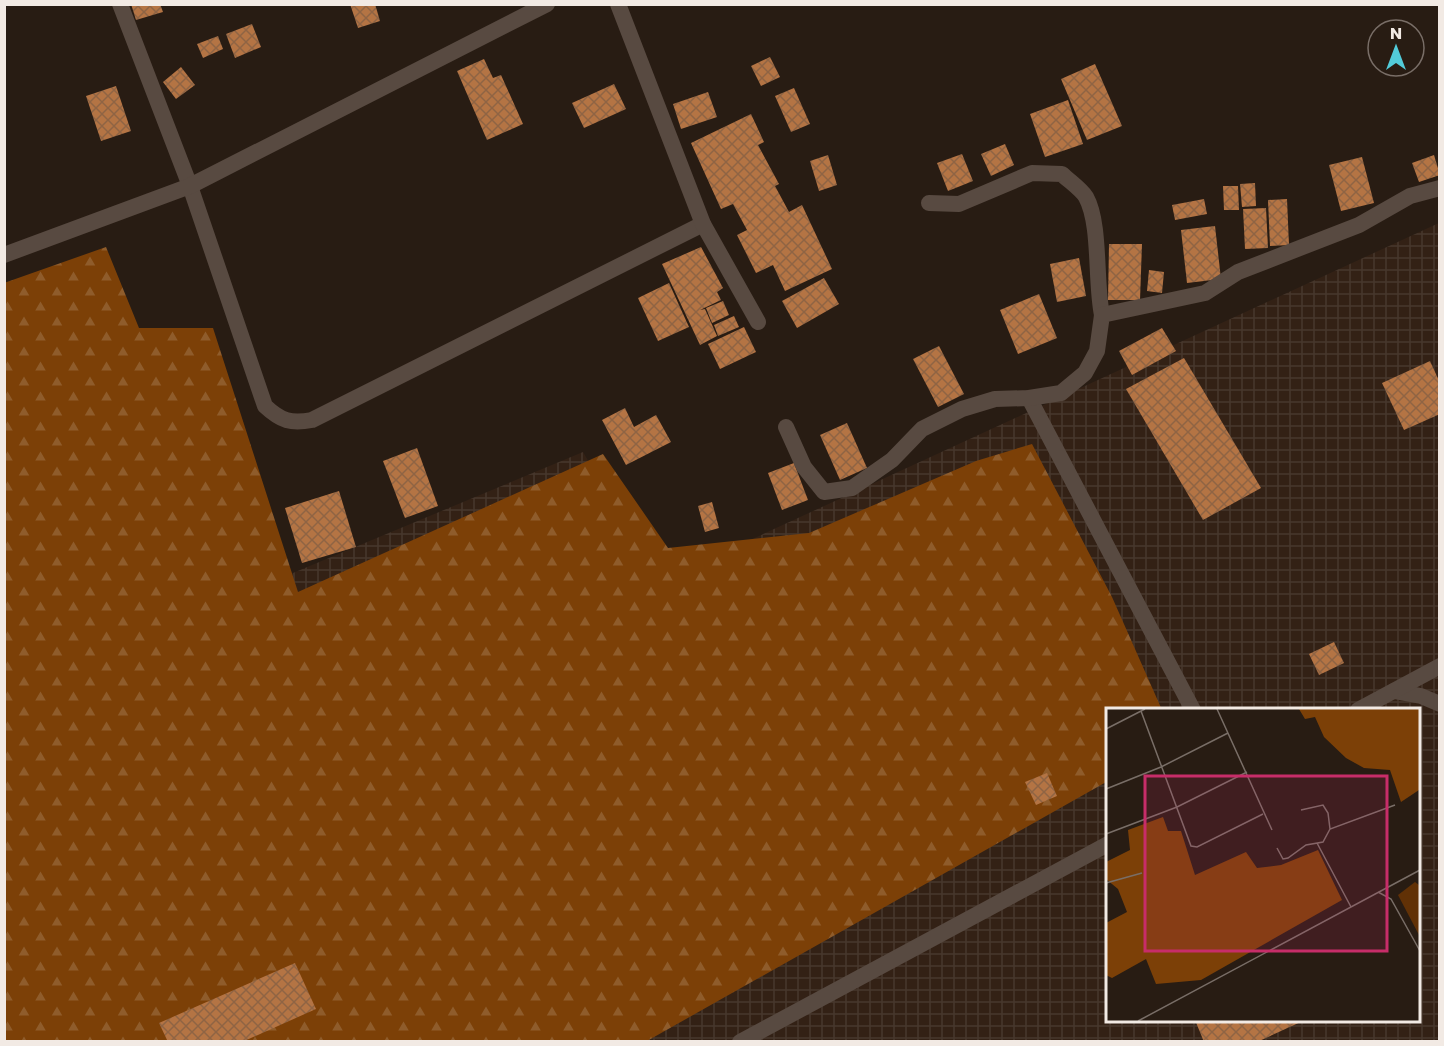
<svg xmlns="http://www.w3.org/2000/svg" width="1444" height="1046" font-family="Poppins,sans-serif">
	<style>
		.industrial { fill: url(#industrial-grid); fill-rule: evenodd }
		.forest { fill: url(#forest-firs) }
		.building { fill: url(#building-cross-hatch) }
		.lines { fill: none; stroke-linecap: round; stroke-linejoin: round }
		.minor { stroke: #584a41; stroke-width: 16 }
		.inset-road { fill: none; stroke: #796e67; stroke-width: 1.5 }
		.view { fill: #c72d69; fill-opacity: 0.15; stroke: #c72d69; stroke-width: 3 }
		.inset-edge { fill: none; stroke: #f2eae4; stroke-width: 3 }
	</style>
	<defs>
		<pattern id="industrial-grid" width="8" height="8" patternUnits="userSpaceOnUse" patternTransform="scale(1.5)"><rect width="8" height="8" fill="#332115"/><path d="M0 4h8M4 0v8" fill="none" stroke="#47372c"/></pattern>
		<pattern id="forest-firs" width="22" height="20" patternUnits="userSpaceOnUse" patternTransform="scale(1.5)"><rect width="22" height="20" fill="#7c4007"/><path d="M5 1l3.5 6h-7zM16 11l3.5 6h-7z" fill="#8f5c2b"/></pattern>
		<pattern id="building-cross-hatch" width="8" height="8" patternUnits="userSpaceOnUse" patternTransform="scale(1.5)"><rect width="8" height="8" fill="#b47444"/><path d="M0 0l8 8M0 8l8-8" fill="none" stroke="#8f6444"/></pattern>
	</defs>
	<rect width="100%" height="100%" fill="#281c13"/>
	<path class="industrial" d="M1439,223V1041L5,1042L101,653L583,452L659,582ZM1108,710H1418V1020H1108Z"/>
	<path class="forest" d="M106,247L139,328H213L298,592L603,454L668,548L809,533L976,461L1032,444L1112,597L1162,710H1108V781L647,1041H5L4,283Z"/>
	<g class="building">
		<path d="M131,4H160L163,12L136,20Z"/>
		<path d="M350,4H375L380,21L358,28Z"/>
		<path d="M252,24L261,47L235,58L226,34Z"/>
		<path d="M218,36L223,49L203,58L197,44Z"/>
		<path d="M770,57L780,77L761,86L751,66Z"/>
		<path d="M484,59L493,78L501,75L523,124L487,140L457,71Z"/>
		<path d="M1095,64L1122,126L1087,140L1061,79Z"/>
		<path d="M181,67L195,85L176,99L163,82Z"/>
		<path d="M614,84L626,109L584,128L572,103Z"/>
		<path d="M116,86L131,131L101,141L86,96Z"/>
		<path d="M794,88L810,124L791,132L775,96Z"/>
		<path d="M708,92L717,117L681,129L673,104Z"/>
		<path d="M1068,100L1083,144L1045,157L1030,114Z"/>
		<path d="M751,114L764,142L758,145L779,184L775,186L789,212L802,205L832,269L785,291L773,265L756,273L737,235L747,230L733,204L721,209L691,143Z"/>
		<path d="M1005,144L1014,165L991,176L981,154Z"/>
		<path d="M962,154L973,181L948,191L937,163Z"/>
		<path d="M828,155L837,185L819,191L810,161Z"/>
		<path d="M1434,155L1440,175L1419,182L1412,163Z"/>
		<path d="M1362,157L1374,203L1341,211L1329,165Z"/>
		<path d="M1255,183L1256,206L1242,207L1240,184Z"/>
		<path d="M1223,186H1238L1239,210H1224Z"/>
		<path d="M1204,199L1207,214L1175,220L1172,205Z"/>
		<path d="M1287,199L1289,245L1270,246L1268,200Z"/>
		<path d="M1266,208L1268,248L1245,249L1243,209Z"/>
		<path d="M1215,226L1221,279L1187,283L1181,230Z"/>
		<path d="M1109,244H1142L1140,300H1108Z"/>
		<path d="M701,247L723,288L717,292L721,300L700,310L705,309L717,336L700,345L662,264Z"/>
		<path d="M1079,258L1086,296L1057,302L1050,264Z"/>
		<path d="M1149,270L1164,272L1162,293L1147,291Z"/>
		<path d="M824,278L839,304L797,328L782,301Z"/>
		<path d="M669,283L689,327L658,341L638,298Z"/>
		<path d="M1039,294L1057,338L1018,354L1000,310Z"/>
		<path d="M723,301L729,315L712,323L706,308Z"/>
		<path d="M734,316L739,327L718,336L714,325Z"/>
		<path d="M744,327L756,352L720,369L708,344Z"/>
		<path d="M1162,328L1176,351L1132,375L1119,351Z"/>
		<path d="M939,346L964,394L938,407L913,359Z"/>
		<path d="M1184,358L1261,488L1203,520L1126,389Z"/>
		<path d="M1430,361L1440,383V414L1404,430L1382,383Z"/>
		<path d="M625,408L634,427L656,415L671,442L626,465L602,420Z"/>
		<path d="M847,423L867,468L840,480L820,435Z"/>
		<path d="M417,448L438,506L405,518L383,461Z"/>
		<path d="M794,463L808,500L782,510L768,473Z"/>
		<path d="M339,491L356,547L302,563L285,508Z"/>
		<path d="M712,502L719,528L705,532L698,506Z"/>
		<path d="M1334,642L1344,663L1319,675L1309,654Z"/>
		<path d="M1047,773L1057,796L1036,805L1025,782Z"/>
		<path d="M295,963L316,1009L242,1042H168L159,1023Z"/>
		<path d="M1195,1020H1305L1257,1042H1204Z"/>
	</g>
	<g class="lines">
		<g class="minor">
			<path d="M120,4L190,186L265,406C281,421 291,424 312,420L703,224"/>
			<path d="M618,4L703,224L758,322"/>
			<path d="M929,203L959,204L1032,173L1062,174C1069,181 1081,189 1086,197C1101,224 1095,282 1102,315"/>
			<path d="M4,255L190,186L547,4"/>
			<path d="M1029,398L1193,710"/>
			<path d="M786,427L804,467L824,492L852,488L892,460L922,429L962,409L995,399L1029,398L1061,393L1085,373L1097,351L1102,315L1205,293L1238,272L1359,225L1410,196L1440,188"/>
			<path d="M1394,691L1421,696L1440,704"/>
			<path d="M1358,710L1440,666"/>
			<path d="M740,1042L1108,844"/>
		</g>
	</g>
	<g transform="translate(1106 708)">
		<rect width="314" height="314" fill="#281c13"/>
		<path d="M309,174L313,177V227L292,187Z" fill="#613106"/>
		<path d="M193,1H313V82L295,94L284,62L258,60L240,50L218,29L209,9L199,11ZM57,109L62,123H75L89,167L140,144L151,160L175,157L212,142L236,192L95,272L50,276L40,251L6,270L0,267V215L21,204L12,181L0,171V154L24,142L22,122Z" fill="#7c4007"/>
		<path class="inset-road" d="M111,1L166,122M35,3L85,138L91,139L157,106M0,21L39,1M0,81L55,59L122,25M195,102L217,97L222,105L224,121M0,126L71,99L141,64M211,135L245,199M171,140L177,151L182,150L200,137L217,134L224,121L289,97M0,175L36,165M272,184L285,191L314,243M32,313L314,162"/>
		<path class="view" d="M39,68H281V243H39Z"/>
		<rect width="314" height="314" class="inset-edge"/>
	</g>
	<rect width="1444" height="1046" fill="none" stroke="#f2eae4" stroke-width="12"/>
	<g transform="translate(1396 48)"><circle r="28" fill="#281c13" stroke="#796e67" stroke-width="1.5"/>
	<path d="M0-4.5L10 22L0 15L-10 22Z" fill="#52cbd9"/>
	<text y="-9" font-size="16" font-weight="bold" text-anchor="middle" fill="#f2eae4">N</text>
	</g>
</svg>
